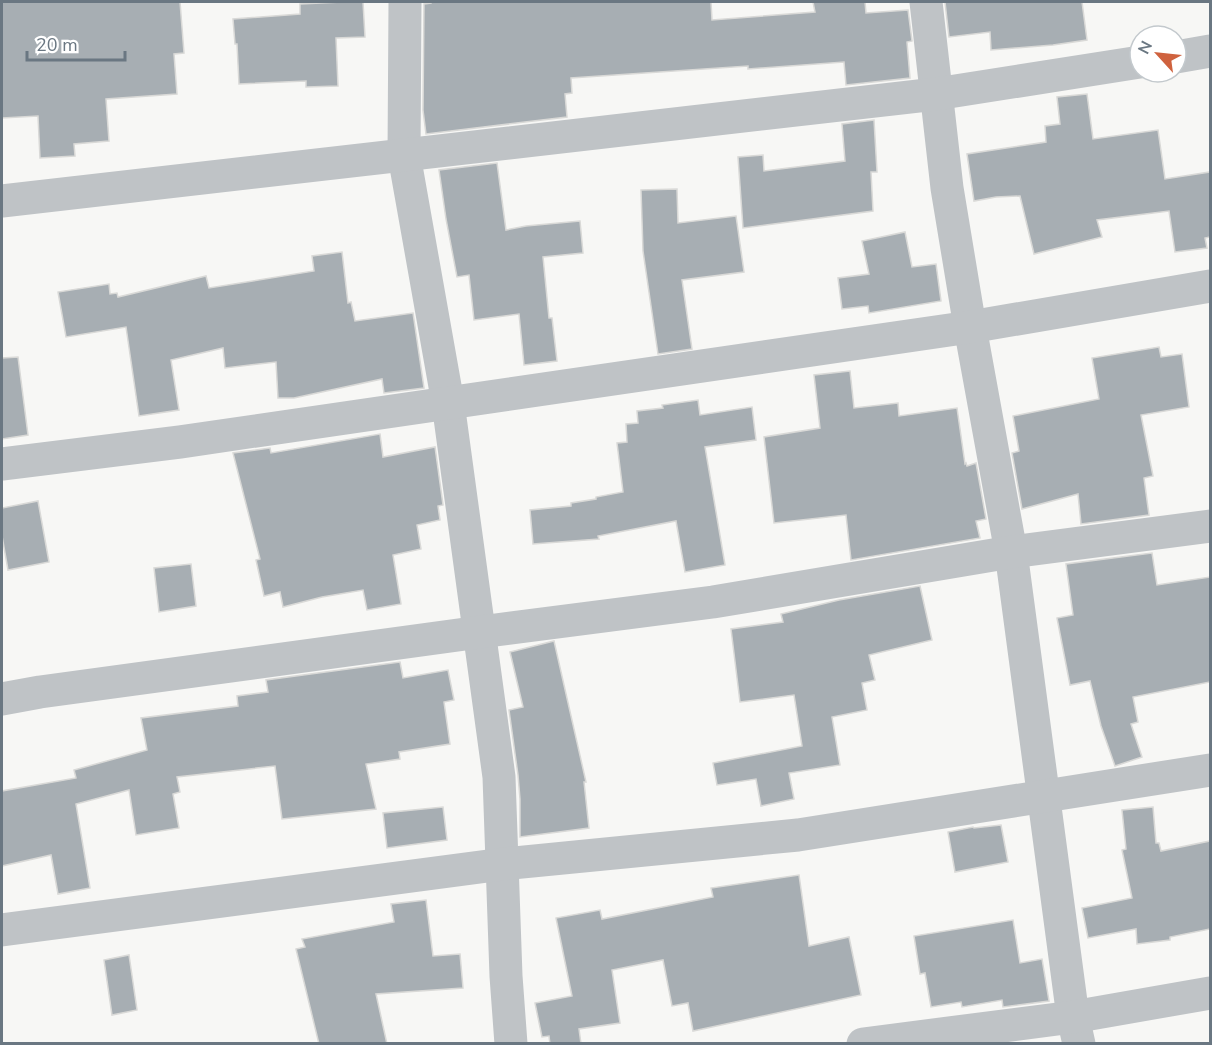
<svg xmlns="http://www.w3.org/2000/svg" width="1212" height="1045" font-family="'Nunito Sans',sans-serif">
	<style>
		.building { fill: #a7aeb3; stroke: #d9d9d7; stroke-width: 1.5 }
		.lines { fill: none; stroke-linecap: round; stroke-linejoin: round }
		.minor { stroke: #bfc3c6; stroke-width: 33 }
	</style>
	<rect width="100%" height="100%" fill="#f7f7f5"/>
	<g class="building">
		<path d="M2,2H180L184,53L174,54L177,94L106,99L109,141L74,144L75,156L40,158L38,116L2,118Z"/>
		<path d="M342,2H363L365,37L336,38L338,86L306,87V81L239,84L237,44H235L233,19L300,14V4Z"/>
		<path d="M431,2H711L712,20L815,12L813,2H865L866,13L908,10L912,41L907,42L910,78L846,85L844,62L748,69V66L571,78L572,93L565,94L567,117L426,134L423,110L424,4L431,3Z"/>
		<path d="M945,2H1082L1087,40L1053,45L991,50L990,32L949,37Z"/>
		<path d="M1087,94L1093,139L1158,130L1165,179L1210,172V237L1205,238L1207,248L1175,252L1169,211L1097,220L1102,237L1034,254L1020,196L996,197L974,201L967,154L1046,142L1045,126L1060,124L1057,97Z"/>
		<path d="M874,120L877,172H871L873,211L743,228L738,157L763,155L764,171L845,161L842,124Z"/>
		<path d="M497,163L506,230L526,226L580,221L583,253L543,257L549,318H552L557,361L524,365L519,314L474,320L469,275L457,277L446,219L439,170Z"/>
		<path d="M677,189L678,223L736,216L744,272L682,280L692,349L658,354L643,251L641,190Z"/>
		<path d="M905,232L912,267L936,264L941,301L869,313L868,306L842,309L838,278L869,274L862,241Z"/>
		<path d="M342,252L348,303L351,302L355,321L413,313L424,388L384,393L382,379L294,398H278L276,362L225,368L223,348L171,360L179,410L139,416L126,327L66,337L58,292L109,284L110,294L117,293L118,297L206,276L209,288L314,271L312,256Z"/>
		<path d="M1159,347L1161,357L1182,354L1189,407L1141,415L1153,476L1144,478L1149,515L1081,524L1078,494L1022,509L1012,453L1019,451L1013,416L1099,399L1092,358Z"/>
		<path d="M18,357L28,435L2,439V358Z"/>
		<path d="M850,371L854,408L898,403L899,416L957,408L965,464L966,463L967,466L976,463L986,519L976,521L980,538L851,560L846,515L774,523L764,437L820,428L814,375Z"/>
		<path d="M698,400L700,415L752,407L756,440L705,447L725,565L685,572L676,521L598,536L599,539L533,544L530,510L571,506V503L596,499V497L623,492L617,443L627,442L626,424L638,423L637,411L663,408L662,405Z"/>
		<path d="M380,434L383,457L435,447L443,505L438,506L440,520L417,525L421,549L393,555L401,604L367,610L363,590L322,597L283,607L280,592L264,596L256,560L260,559L233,453L270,448L271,453Z"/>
		<path d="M38,501L49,562L8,570L2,536V508Z"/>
		<path d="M1152,553L1157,585L1210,577V682L1133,697L1138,722L1131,724L1142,757L1115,766L1101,726L1090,681L1070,685L1057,618L1073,615L1066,564Z"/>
		<path d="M191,564L196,606L159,612L154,568Z"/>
		<path d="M920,586L932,640L869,655L875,680L862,683L867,710L832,717L840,765L789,773L794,799L761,806L756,779L717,785L713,763L802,746L794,695L740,702L731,629L783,622L781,614L839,600Z"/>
		<path d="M554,641L586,782H584L589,828L520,837V799L518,775L509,710L523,707L510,652Z"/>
		<path d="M400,662L403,678L448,670L454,700L444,702L450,744L399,752L400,759L366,764L376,809L282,819L275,766L177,777L180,792L173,794L179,828L136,835L129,790L76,804L90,888L58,894L51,855L2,866V791L76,778L74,770L147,750L141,718L238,706L237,696L268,692L266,680Z"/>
		<path d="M443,807L447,840L387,848L383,813Z"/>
		<path d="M1153,807L1156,843H1159L1161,851L1210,841V929L1170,937V940L1137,944L1136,929L1088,938L1082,908L1132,898L1122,850L1126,849L1122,810Z"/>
		<path d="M1001,825L1008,862L955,872L948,832L973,827L974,828Z"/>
		<path d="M799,875L809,946L849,937L861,995L693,1031L688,1003L672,1006L663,960L612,970L620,1023L579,1029L581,1044H550L549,1036L542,1037L535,1003L572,996L556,918L600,910L602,919L713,897L711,888Z"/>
		<path d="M426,900L433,956L460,954L463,988L376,994L387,1044H319L296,949L305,947L302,939L394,922L391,904Z"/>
		<path d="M1013,920L1020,963L1042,959L1049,1001L1003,1007L1002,1000L962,1007L961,1002L931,1007L925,973L920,974L914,936Z"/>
		<path d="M129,955L137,1010L112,1015L104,960Z"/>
	</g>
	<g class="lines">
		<g class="minor">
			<path d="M405,2L404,155L448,403L499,777L506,976L511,1044"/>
			<path d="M926,2L947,188L970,327L1011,552L1073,1017L1079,1044"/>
			<path d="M1176,57L1210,51"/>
			<path d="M2,201L936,94L1140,62"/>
			<path d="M2,464L180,442L970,327L1210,286"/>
			<path d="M2,699L40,692L480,632L713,602L1011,552L1210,526"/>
			<path d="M2,930L503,864L798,835L1210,770"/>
			<path d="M863,1044L1073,1017L1210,993"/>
		</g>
	</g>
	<rect width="1212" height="1045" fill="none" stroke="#6a7782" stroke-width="6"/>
	<g transform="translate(1158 54) rotate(297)"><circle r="28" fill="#ffffff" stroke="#c3c9cd" stroke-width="1.5"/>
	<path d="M0-4.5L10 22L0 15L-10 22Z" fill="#cf623e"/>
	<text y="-9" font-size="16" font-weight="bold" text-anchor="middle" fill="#6a7782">N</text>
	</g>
	<path d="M27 51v9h98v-9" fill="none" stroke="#6a7782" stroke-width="3"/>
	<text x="36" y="51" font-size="18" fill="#6a7782" stroke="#ffffff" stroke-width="4.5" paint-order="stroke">20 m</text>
</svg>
